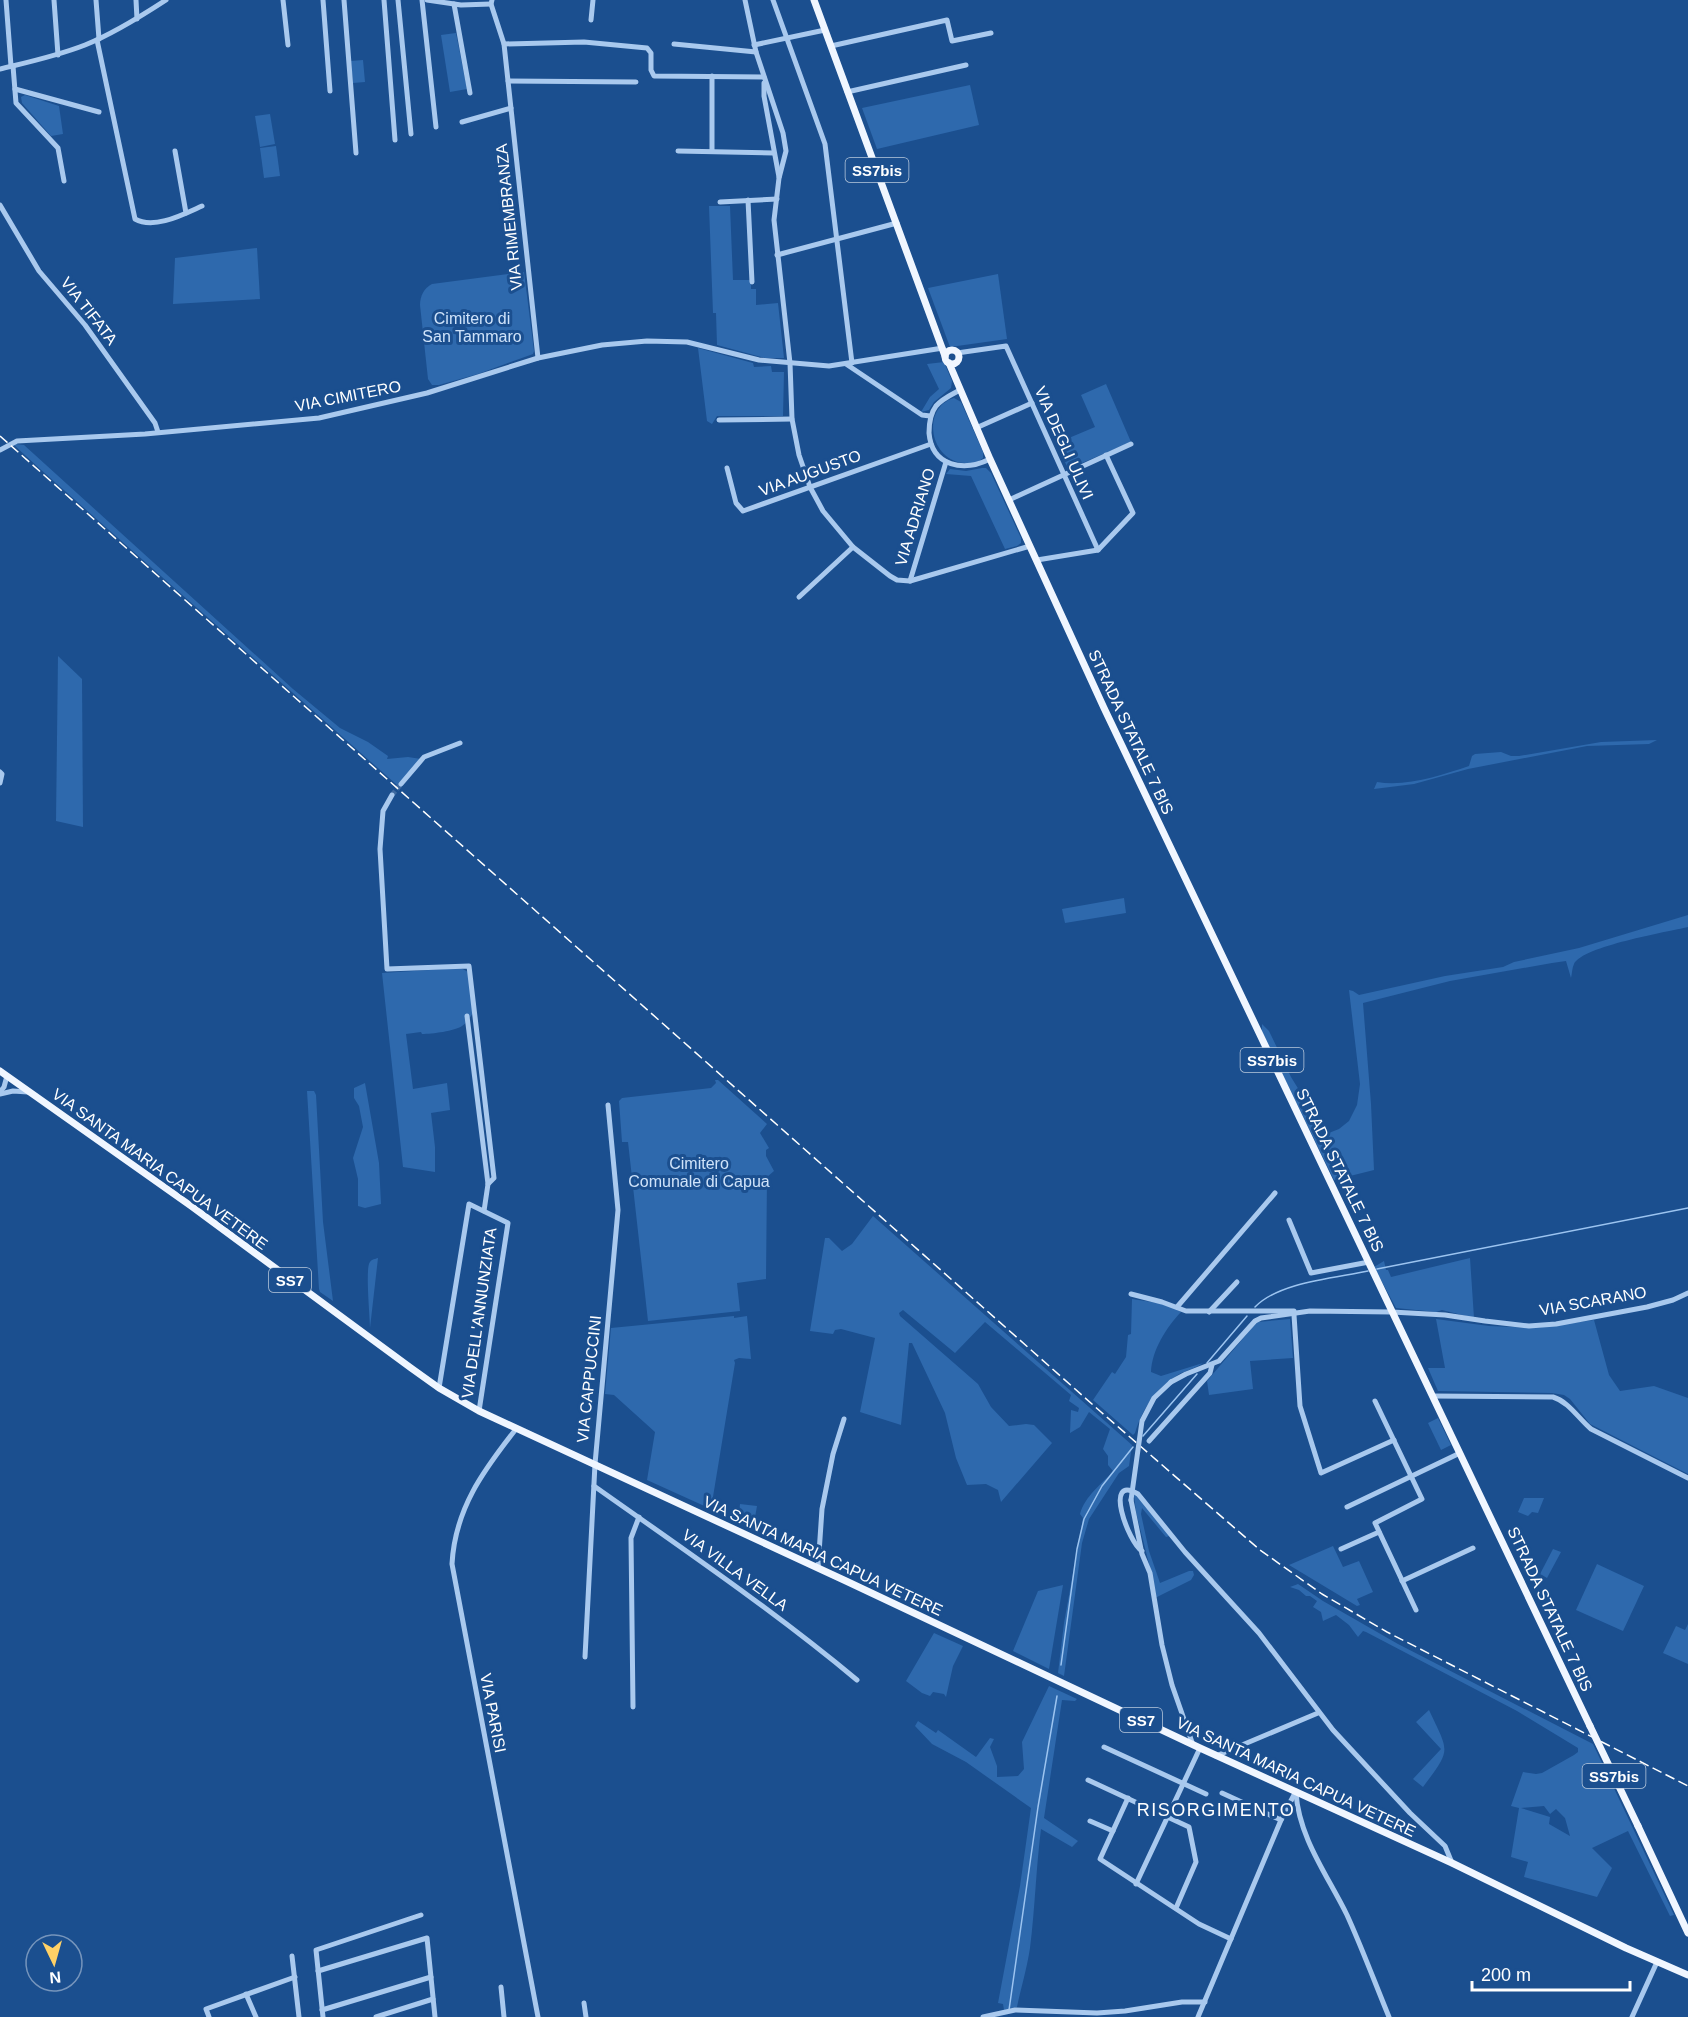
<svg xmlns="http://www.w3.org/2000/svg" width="1688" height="2017" font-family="Arial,sans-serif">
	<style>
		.green { fill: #2e69ad; fill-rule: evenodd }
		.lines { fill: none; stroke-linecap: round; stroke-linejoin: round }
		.stream { stroke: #9cc4f0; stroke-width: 1.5 }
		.minor-tunnel { stroke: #3d69a0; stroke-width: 5; stroke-dasharray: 5 2.5; stroke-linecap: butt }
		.minor { stroke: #a9c9ee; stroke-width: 5 }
		.major { stroke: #f0f6ff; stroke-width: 7 }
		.rail { stroke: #fff; stroke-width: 1.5; stroke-dasharray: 10 4.5; stroke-linecap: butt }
		.minor-bridge { stroke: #a9c9ee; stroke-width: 5 }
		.major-bridge { stroke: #f0f6ff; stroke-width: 7 }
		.labels { text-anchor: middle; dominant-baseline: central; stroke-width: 6; stroke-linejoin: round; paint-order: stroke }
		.shield { fill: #1b4f8f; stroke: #bbcadd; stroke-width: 1.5 }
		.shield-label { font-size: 15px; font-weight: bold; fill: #fff }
		.street-label { font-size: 16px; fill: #fff; stroke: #1b4f8f }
		.park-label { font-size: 16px; fill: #cfe3fa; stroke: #1b4f8f }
		.neighbourhood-label { font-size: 18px; letter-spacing: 1.5px; fill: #fff; stroke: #1b4f8f }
	</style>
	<rect width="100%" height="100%" fill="#1b4f8f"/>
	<g class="green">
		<path d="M456,33L467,89L450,92L441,35Z"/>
		<path d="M363,60L365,82L353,83L351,61Z"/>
		<path d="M970,85L979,125L877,149L862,108Z"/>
		<path d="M25,95L59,106L63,134L51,136L22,103L21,97Z"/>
		<path d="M270,114L275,144L260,147L255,116Z"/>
		<path d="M276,146L280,176L264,178L260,148Z"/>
		<path d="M709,206H730L733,280H751V289H756V305L778,303L784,358H765L717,345L716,313H713Z"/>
		<path d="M257,248L260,299L173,304L175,258Z"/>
		<path d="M524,272L534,351L533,354L478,374L439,385H432L428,379L420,305C420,296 424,288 432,284Z"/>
		<path d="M998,274L1007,339L950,347L928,288Z"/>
		<path d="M698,348L753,363L754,367L771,366L772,372H784L783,416H717L712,424L707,421Z"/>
		<path d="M944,362L952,381L951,388L934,402L929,410L921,412L930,397L939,389L927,364Z"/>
		<path d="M1106,384L1131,442L1068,469L1057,443L1095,427L1081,395Z"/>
		<path d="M954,398L961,402L983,452V458C977,463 972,463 965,463C930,462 920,408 954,398Z"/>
		<path d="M16,444L24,445L293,689L340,728L368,742L388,756L387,759L408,757L421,759L397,785L39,468L14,445Z"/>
		<path d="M982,468H986L991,473L1021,538V543L1017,546L1005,549L971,476L946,474L950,469L966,471Z"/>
		<path d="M58,656L82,679L83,827L56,821Z"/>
		<path d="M1657,740L1649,744L1587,746L1468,769L1414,784L1374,789L1377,782C1407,787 1442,775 1469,766L1472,756L1475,754L1501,752L1511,756H1519L1601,742Z"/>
		<path d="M1124,898L1126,913L1065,923L1062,909Z"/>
		<path d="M1688,915V927C1667,932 1583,946 1574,964C1572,968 1572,974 1571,978L1566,961L1552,963L1450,981L1363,1003L1371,1104L1374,1170L1334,1180L1262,1032V1024L1269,1031L1291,1077L1307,1103L1321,1136L1339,1129L1349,1121L1357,1105L1360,1084L1349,990L1353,991L1359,995L1445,976L1503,967L1514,962L1579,948Z"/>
		<path d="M461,968L468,972L473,1013C470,1017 467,1023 462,1026C455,1031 432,1034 422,1034L421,1032L406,1034L413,1089L447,1083L450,1110L431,1113L435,1147V1172L403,1167L382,973Z"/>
		<path d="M715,1080H718L767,1124L760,1133L769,1148L766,1150V1156L774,1171L767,1177L766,1279L737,1283L740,1311L648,1321L628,1142H622L619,1101L622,1098L711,1088L716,1083Z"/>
		<path d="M365,1083L379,1163L381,1204L365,1208L358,1206V1179L353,1158L363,1127L359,1106L354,1098V1088Z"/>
		<path d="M307,1091H314L316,1095L323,1222L333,1301L320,1292L319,1289Z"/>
		<path d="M873,1216L1132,1445L1129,1466L1119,1473L1089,1519L1082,1543L1064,1676L1058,1673L1064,1623L1083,1518L1080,1514C1085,1496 1101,1485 1113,1471L1108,1465V1456L1103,1449L1110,1429L1089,1412L1080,1427L1070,1433L1071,1410L1078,1412L1079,1408L1069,1401L1071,1395L985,1322L955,1353L903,1310L899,1313L900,1316L978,1384L991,1407L1009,1426L1026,1424L1034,1425L1052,1443L1001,1502L998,1490L986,1484L967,1485L956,1458L945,1413L912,1343H909L901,1425L860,1412L875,1338L841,1329L835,1330L833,1334L810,1331L825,1238H829L842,1251L852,1244Z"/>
		<path d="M378,1258L370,1328C370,1317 365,1267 370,1262C372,1259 375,1259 378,1258Z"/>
		<path d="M1470,1258L1474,1318L1442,1310L1436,1312L1396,1308L1374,1267L1384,1261L1386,1270H1388L1391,1277Z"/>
		<path d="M1132,1299L1165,1304L1181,1312C1166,1328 1152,1350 1151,1372L1161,1376L1203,1363C1196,1368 1188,1370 1181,1373C1157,1387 1143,1407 1135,1433L1133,1435L1093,1400L1112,1372L1115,1374L1126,1357L1128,1335L1131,1334Z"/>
		<path d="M734,1316V1318L747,1316L751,1359L739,1358L734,1360L735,1363L711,1509L647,1480L655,1432L614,1395L605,1394L611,1328Z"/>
		<path d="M1290,1319L1293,1358L1250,1361L1253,1389L1209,1395L1207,1381L1257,1322Z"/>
		<path d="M1436,1319L1489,1326L1535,1328L1594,1320L1609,1375L1620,1391L1654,1386L1688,1398V1474L1590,1424L1570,1399L1564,1395L1552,1393L1438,1391L1428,1368H1445Z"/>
		<path d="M1438,1418L1451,1445L1441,1450L1428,1423Z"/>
		<path d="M1134,1495H1137L1170,1536L1166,1537L1142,1508L1141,1514L1149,1551L1160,1583L1189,1571H1193L1194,1575L1191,1580L1157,1597H1155L1150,1568L1136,1512Z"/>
		<path d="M1524,1498H1544L1538,1513L1532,1512L1528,1516L1518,1512Z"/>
		<path d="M740,1504L757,1506L753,1529L738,1522Z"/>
		<path d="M1333,1546L1343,1567L1359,1561L1373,1592L1357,1599L1360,1605L1357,1606L1289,1565Z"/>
		<path d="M1553,1549L1561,1552L1547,1578L1540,1574Z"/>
		<path d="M1597,1564L1644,1586L1623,1631L1576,1610Z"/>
		<path d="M1298,1584L1323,1601L1398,1644L1593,1744L1674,1915L1670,1916L1628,1831L1592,1848L1612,1868L1597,1897L1524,1877L1528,1862L1511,1857L1519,1808L1511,1806L1523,1772L1536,1774L1542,1773L1574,1755L1578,1752V1748L1517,1711L1366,1632L1363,1631L1358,1637L1349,1625L1336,1615L1323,1621L1321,1612L1313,1607L1317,1601L1310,1596H1306L1299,1590L1290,1587ZM1544,1806L1550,1814L1556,1809L1565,1818L1570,1836L1549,1824L1550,1817L1521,1808Z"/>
		<path d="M1063,1585L1049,1669L1013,1651L1038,1591Z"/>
		<path d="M1688,1624V1664L1663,1653L1676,1626L1685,1630Z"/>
		<path d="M934,1633L963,1646L953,1666L946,1697L944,1694L933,1692L930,1696L922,1693L906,1681Z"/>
		<path d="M1049,1686L1077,1699L1075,1701L1062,1700L1044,1818L1078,1841L1072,1847L1041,1829C1036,1868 1035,1908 1030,1948C1027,1968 1021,1988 1017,2007L1004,2010L1003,2004L998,2003L1020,1886L1031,1808L966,1762L932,1744L915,1726L918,1721L936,1733L938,1730L976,1757L990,1738L994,1739L990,1747L997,1766V1777L1018,1776L1024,1769L1022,1742Z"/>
		<path d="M1429,1710C1449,1753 1452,1748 1423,1787L1413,1779L1441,1749L1416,1722Z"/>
	</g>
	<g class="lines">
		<g class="stream">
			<path d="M1377,1269L1688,1208"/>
			<path d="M1255,1307C1279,1282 1335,1278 1368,1271"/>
			<path d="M1207,1363L1247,1316"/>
			<path d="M1143,1436L1197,1374"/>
			<path d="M1061,1665L1077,1549L1084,1519L1102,1486L1133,1447"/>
			<path d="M1009,2010L1038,1807L1057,1696"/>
		</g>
		<path class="minor-tunnel" d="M392,795L401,784"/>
		<g class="minor">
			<path d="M6,0L11,66"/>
			<path d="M54,0L58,55"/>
			<path d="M96,0L99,39"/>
			<path d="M136,0L137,19"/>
			<path d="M283,0L288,45"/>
			<path d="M323,0L330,91"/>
			<path d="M344,0L356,153"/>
			<path d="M384,0L395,140"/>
			<path d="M398,0L411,134"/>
			<path d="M422,0L436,127"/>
			<path d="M427,0L461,5L491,4"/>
			<path d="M492,0L491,4L504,44L538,358"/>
			<path d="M745,0L756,52L783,133L786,151L779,178L774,220L790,363L792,419L799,455L810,487L823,511L853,547L890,576L897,580L910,581L1030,546"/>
			<path d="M773,0L825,144L852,363"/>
			<path d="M454,4L470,93"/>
			<path d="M591,20L593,0"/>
			<path d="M97,40L135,219C154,230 184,214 202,206"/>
			<path d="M504,44L584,42L647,48L651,53V70L654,76L764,77"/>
			<path d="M674,44L756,52"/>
			<path d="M754,45L825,30"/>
			<path d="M831,46L947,20L952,41L991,33"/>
			<path d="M13,66L16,103L58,148L64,181"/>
			<path d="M0,69C29,62 57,56 85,45C113,34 140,17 166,0"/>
			<path d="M508,81L636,82"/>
			<path d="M764,83V96L779,177"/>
			<path d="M15,89L99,112"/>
			<path d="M847,92L966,65"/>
			<path d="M462,122L511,108"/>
			<path d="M175,151L186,213"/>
			<path d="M678,151L774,153"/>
			<path d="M712,151V76"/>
			<path d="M748,200L752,282"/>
			<path d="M720,202L777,199"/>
			<path d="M0,205L39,271L85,325L155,423L158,432"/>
			<path d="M777,255L897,223"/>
			<path d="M957,353L1006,346L1098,550"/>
			<path d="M846,364L922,415L930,416"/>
			<path d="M960,390C951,395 943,398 936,406C930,414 929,423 929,433C932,467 964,472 990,459"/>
			<path d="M719,420L792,419"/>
			<path d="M976,428L1032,403"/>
			<path d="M0,450L17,441L145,434L319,418L427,393L538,358L602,345L647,341L687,342L759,360L829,366L943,348"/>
			<path d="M727,468L736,503L743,511L931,444"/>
			<path d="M1009,500L1131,444"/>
			<path d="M1037,560L1098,550L1133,513L1106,455"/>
			<path d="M910,581L946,462"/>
			<path d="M799,597L853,547"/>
			<path d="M0,772L2,774L0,783"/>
			<path d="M401,784L424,757L460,743"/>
			<path d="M392,795L383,811L380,849L387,969L469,966L494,1178L488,1184L484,1211"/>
			<path d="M467,1016L488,1184"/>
			<path d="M0,1092L4,1087L7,1076"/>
			<path d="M0,1094L13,1091L28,1092"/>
			<path d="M1289,1220L1311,1273L1369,1262"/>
			<path d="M1131,1294L1162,1302L1186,1311H1294"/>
			<path d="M1177,1307L1275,1193"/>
			<path d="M1209,1312L1237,1282"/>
			<path d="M1294,1315L1300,1406L1321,1473L1394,1440"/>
			<path d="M1171,1382L1186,1374L1219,1361L1255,1321L1261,1318L1310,1311L1392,1312L1445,1315L1485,1321L1529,1326L1556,1324L1647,1307L1673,1300L1688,1293"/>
			<path d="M439,1388L469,1204L508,1223L479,1411"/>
			<path d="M1433,1396L1553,1397C1569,1402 1578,1418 1591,1429L1688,1478"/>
			<path d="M1375,1401L1422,1499L1375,1523L1416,1610"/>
			<path d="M516,1429C483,1471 455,1509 452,1564L538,2017"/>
			<path d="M1149,1441L1210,1373L1212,1365"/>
			<path d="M594,1486C683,1549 773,1610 857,1680"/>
			<path d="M1131,1500L1142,1554L1150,1573L1162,1645L1172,1685L1193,1745"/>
			<path d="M1347,1507L1460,1453"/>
			<path d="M1341,1549L1379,1532"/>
			<path d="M1142,1551C1128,1542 1103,1473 1138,1494L1185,1552L1259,1633L1333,1730L1410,1813L1445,1846L1452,1863"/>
			<path d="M818,1568L822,1509L833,1454L844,1419"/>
			<path d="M1402,1581L1473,1548"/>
			<path d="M585,1657L595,1464L618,1210L608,1105"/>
			<path d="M633,1707L631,1538L639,1517"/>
			<path d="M1104,1747L1206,1794"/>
			<path d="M1216,1756L1318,1713"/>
			<path d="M1088,1780L1189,1827L1196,1862L1176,1908"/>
			<path d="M1222,1793L1281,1820"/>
			<path d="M1296,1793C1299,1838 1328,1876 1347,1915C1362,1948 1375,1983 1389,2017"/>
			<path d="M1128,1798L1100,1859L1199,1924L1231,1939"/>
			<path d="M1090,1821L1113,1831"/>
			<path d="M1136,1884L1200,1748"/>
			<path d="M292,1956L299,2017"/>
			<path d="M318,1971L427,1938L435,2017"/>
			<path d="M501,1987L504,2017"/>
			<path d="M246,1994L256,2017"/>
			<path d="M584,2003L586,2017"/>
			<path d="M322,2010L431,1977"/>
			<path d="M209,2017L206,2009L295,1977"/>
			<path d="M323,2017L316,1950L421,1915"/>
			<path d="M376,2017L433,1999"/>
			<path d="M983,2017L1015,2010L1097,2013L1125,2011L1182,2002H1205"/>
			<path d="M1198,2017L1281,1820L1296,1791"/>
			<path d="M1632,2017L1657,1962"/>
		</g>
		<g class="major">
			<path d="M814,0L945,356"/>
			<circle cx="952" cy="357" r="7"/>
			<path d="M949,363L990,459L1104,708L1590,1726"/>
			<path d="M0,1071L191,1206L411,1368L439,1388L479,1411L846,1581L1200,1748L1452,1863L1626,1948L1688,1975"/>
			<path d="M1638,1826L1688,1933"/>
		</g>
		<path class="rail" d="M0,436L1101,1412L1260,1550L1322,1594L1387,1632L1688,1786"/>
		<path class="minor-bridge" d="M1131,1500L1142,1421L1154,1398L1171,1382"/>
		<path class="major-bridge" d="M1590,1726L1638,1826"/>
	</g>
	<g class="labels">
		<g class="shield">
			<rect x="845.5" y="158" width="63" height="24" rx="4.5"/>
			<rect x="1240.5" y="1048" width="63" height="24" rx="4.5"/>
			<rect x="269" y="1268" width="42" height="24" rx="4.5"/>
			<rect x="1120" y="1708" width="42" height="24" rx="4.5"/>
			<rect x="1582.5" y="1764" width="63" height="24" rx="4.5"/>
		</g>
		<g class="shield-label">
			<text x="877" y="170">SS7bis</text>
			<text x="1272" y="1060">SS7bis</text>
			<text x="290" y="1280">SS7</text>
			<text x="1141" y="1720">SS7</text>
			<text x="1614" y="1776">SS7bis</text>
		</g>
		<g class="street-label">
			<text transform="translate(509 217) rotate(-96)">VIA RIMEMBRANZA</text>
			<text transform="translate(89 311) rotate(52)">VIA TIFATA</text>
			<text transform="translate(348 396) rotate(-11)">VIA CIMITERO</text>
			<text transform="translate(1064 443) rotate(66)">VIA DEGLI ULIVI</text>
			<text transform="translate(810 473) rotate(-20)">VIA AUGUSTO</text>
			<text transform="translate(915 517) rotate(-73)">VIA ADRIANO</text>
			<text transform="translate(1131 732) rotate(65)">STRADA STATALE 7 BIS</text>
			<text transform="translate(160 1169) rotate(36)">VIA SANTA MARIA CAPUA VETERE</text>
			<text transform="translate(1340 1170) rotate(64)">STRADA STATALE 7 BIS</text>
			<text transform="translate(1593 1301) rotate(-10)">VIA SCARANO</text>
			<text transform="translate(479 1313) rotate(-82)">VIA DELL'ANNUNZIATA</text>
			<text transform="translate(589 1379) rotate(-84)">VIA CAPPUCCINI</text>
			<text transform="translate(823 1556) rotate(25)">VIA SANTA MARIA CAPUA VETERE</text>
			<text transform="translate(735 1570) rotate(36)">VIA VILLA VELLA</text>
			<text transform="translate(1550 1609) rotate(65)">STRADA STATALE 7 BIS</text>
			<text transform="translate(493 1713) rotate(79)">VIA PARISI</text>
			<text transform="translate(1296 1777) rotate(25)">VIA SANTA MARIA CAPUA VETERE</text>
		</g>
		<g class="park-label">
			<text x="472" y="318">Cimitero di<tspan x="472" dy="18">San Tammaro</tspan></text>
			<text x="699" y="1163">Cimitero<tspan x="699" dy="18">Comunale di Capua</tspan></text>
		</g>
		<g class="neighbourhood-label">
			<text x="1216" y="1810">RISORGIMENTO</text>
		</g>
	</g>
	<g transform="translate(54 1963) rotate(175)"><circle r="28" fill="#1b4f8f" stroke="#7695bc" stroke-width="1.5"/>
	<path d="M0-4.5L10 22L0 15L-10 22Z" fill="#ffd166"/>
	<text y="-9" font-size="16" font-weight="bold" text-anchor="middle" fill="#ffffff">N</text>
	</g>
	<path d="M1472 1981v9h158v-9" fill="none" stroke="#ffffff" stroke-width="3"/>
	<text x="1481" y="1981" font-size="18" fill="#ffffff" stroke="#1b4f8f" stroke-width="4.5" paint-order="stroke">200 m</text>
</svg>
